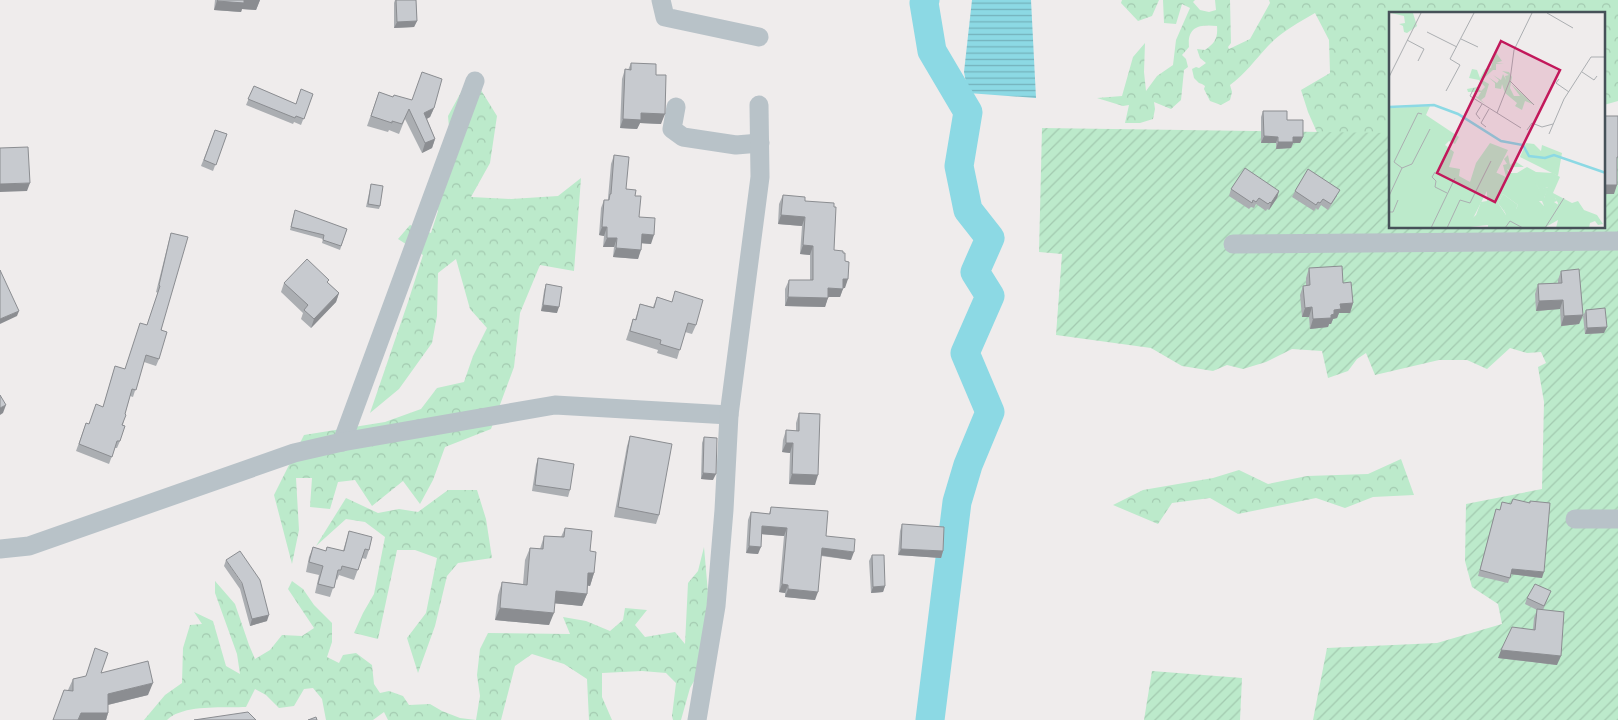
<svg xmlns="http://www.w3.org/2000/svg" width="1618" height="720" font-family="'Space Grotesk',sans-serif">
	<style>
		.forest { fill: url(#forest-crowns) }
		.garden { fill: url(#garden-furrows) }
		.water { fill: url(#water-rules) }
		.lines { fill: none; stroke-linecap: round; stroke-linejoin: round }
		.river { stroke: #8cd9e4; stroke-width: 29 }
		.minor { stroke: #b8c2c8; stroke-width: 19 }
		.wall { fill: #abaeb2 }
		.shaded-wall { fill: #8b8d91 }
		.building { fill: #c7cacf; stroke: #8b8d91 }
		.inset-river { fill: none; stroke: #8cd9e4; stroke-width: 2.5 }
		.inset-road { fill: none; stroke: #abaeb1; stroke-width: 1 }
		.view { fill: #c2185b; fill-opacity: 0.15; stroke: #c2185b; stroke-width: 2.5 }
		.inset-edge { fill: none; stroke: #465158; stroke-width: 2.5 }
	</style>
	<defs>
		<pattern id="forest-crowns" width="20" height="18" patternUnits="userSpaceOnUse" patternTransform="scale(1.25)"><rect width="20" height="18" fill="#bceacb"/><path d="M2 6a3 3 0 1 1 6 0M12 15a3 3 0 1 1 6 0" fill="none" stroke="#a3cab0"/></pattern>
		<pattern id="garden-furrows" width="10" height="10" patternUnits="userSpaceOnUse" patternTransform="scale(1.25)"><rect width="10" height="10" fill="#bceacb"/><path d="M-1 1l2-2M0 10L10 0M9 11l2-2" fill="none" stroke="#a3cab0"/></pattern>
		<pattern id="water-rules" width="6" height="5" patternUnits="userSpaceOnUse" patternTransform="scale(1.25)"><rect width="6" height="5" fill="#8cd9e4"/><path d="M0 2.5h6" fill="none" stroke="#74b2bc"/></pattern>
	</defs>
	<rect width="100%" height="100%" fill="#efecec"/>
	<g class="forest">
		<path d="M1122,0H1159L1152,16L1138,21L1121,3Z"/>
		<path d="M1163,0H1195L1193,2L1200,10L1209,12L1216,10L1215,0H1230L1231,43L1228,47L1229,49L1250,39L1270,3L1269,0H1618V101L1604,105V14H1390V202L1323,146L1308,112L1301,90L1330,73L1329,40L1315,13C1298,23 1281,32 1268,46C1255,60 1245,74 1230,85L1232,92L1230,100L1221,105L1210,101L1204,89L1205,86L1202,84L1199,83L1194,78L1192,69L1196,67L1199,68L1206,63L1200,58L1197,49L1205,50C1215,43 1218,38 1217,26C1200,24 1187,26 1189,47L1182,55L1186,59L1188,67L1184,70L1181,100L1171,109L1154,102L1155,109L1153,119L1140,123H1125L1129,105L1123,106L1097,98L1122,96L1133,57L1145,43L1144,72L1146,91L1157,76L1173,65L1176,40L1190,8L1182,4L1176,24L1164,23Z"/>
		<path d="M471,74L497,116L490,163L471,197L511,199L558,196L581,178L574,271L540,265L520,313L514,367L491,429L445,447L433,480L420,504L403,481L372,506L355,480L338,482L330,509L310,507L312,478H296L299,530L292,564L274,495L304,435L385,422L421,409L437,388L464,382L473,356L487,328L470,309L456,259L438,273L437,316L432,343L399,389L370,413L408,302L423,255L398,239L410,225L431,233L438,211L428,190L449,127L448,116Z"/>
		<path d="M1401,459L1414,495L1373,497L1345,508L1316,498L1238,514L1210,498L1172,503L1158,524L1113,505L1143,490L1213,478L1239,470L1268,484L1307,476L1368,474Z"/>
		<path d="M448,490H477L486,519L492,558L458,563L447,576L435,626L418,673L407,638L426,613L437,558L415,550H397L378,639L354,633L363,613L374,594L385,537L365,522L346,519L316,546L346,498L378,513L399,509L418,512Z"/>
		<path d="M704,547L708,593L701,669L690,688L681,720H673L672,716L676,683L666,673L642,671L602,673V697L612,720H589L587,679L564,664L532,654L515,666L501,720H388L384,712L373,720H326L322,699L313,688L304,689L294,706L279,708L266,695L255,689L246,707C224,708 183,704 167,720H144L165,695L182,683L183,648L190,625L202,624L194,612L213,621L226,666L240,674L237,654L215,593V581L235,604L249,645L255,659L270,650L282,635L302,636L314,628L288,589L292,581L303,589L314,605L332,623V642L327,657L339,663L343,655L356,653L372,665L374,684L380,693L389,691L403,696L409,705L430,704L442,711L460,718L476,720L480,696L477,675L480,649L488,633L570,634L563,617L586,621L610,631L623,620L625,608L647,610L635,625L645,637L675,632L685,644L688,583L698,571Z"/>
	</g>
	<g class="garden">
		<path d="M1042,128L1390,133V228H1604V137H1618V720H1313L1327,648L1437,643L1502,624L1498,604L1472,587L1465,561L1466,504L1542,489L1544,402L1538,367L1546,363L1541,352L1527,353L1510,348L1487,369L1467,360H1439L1375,375L1366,353L1357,359L1348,371L1328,378L1322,351L1292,349L1266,362L1243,369L1227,365L1213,371L1182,366L1151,348L1056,335L1062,254L1039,252Z"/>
		<path d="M1152,671L1242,678L1240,720H1144Z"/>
	</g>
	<path class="water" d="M972,0H1031L1036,98L968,93L964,72Z"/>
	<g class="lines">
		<path class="river" d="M925,0L924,3L932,51L968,112L959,166L968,210L990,238L975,272L990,296L965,353L990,412L968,465L957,502L930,720"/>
		<g class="minor">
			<path d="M661,0L665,17L759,37"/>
			<path d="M676,107L672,129L683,137L736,145L760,143"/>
			<path d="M1233,244L1618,241"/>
			<path d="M342,442L475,81"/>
			<path d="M1575,519H1618"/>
			<path d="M0,549L29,546L294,453L342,442L555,405L729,415"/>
			<path d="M697,720L716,606L724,510L729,415L760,177L759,105"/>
		</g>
	</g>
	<g class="wall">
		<path d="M215,0H260L256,10L242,9L241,12L214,10Z"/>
		<path d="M395,0H416L417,21L414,27L394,28V3Z"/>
		<path d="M631,63L656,75L661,124L640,123L637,129L620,128L622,79L625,69L628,70Z"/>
		<path d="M254,86L295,104L313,94L301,125L294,122L293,124L246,105Z"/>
		<path d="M379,92L393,97L434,108L430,117L427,119L435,139L432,148L422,153L405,119L399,134L389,130L388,132L367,126Z"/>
		<path d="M1263,111L1287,120L1303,137L1300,143H1293L1291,148L1276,149V143H1261V117Z"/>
		<path d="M215,130L227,134L213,171L201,166Z"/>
		<path d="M614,155L626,189L635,196L639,217L651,244L641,243L638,259L613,257L614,247H603L604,236L599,235L601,208L604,200H608V198L611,164Z"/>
		<path d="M371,184L380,206L379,209L366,207Z"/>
		<path d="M1231,189L1279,191L1277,198L1269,210L1267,209L1266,211L1256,204L1254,208L1251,207L1249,209L1229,196Z"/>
		<path d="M1295,191L1337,196L1328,210L1321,205L1318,210L1316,208L1314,211L1292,197Z"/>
		<path d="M783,195L805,201L834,250L845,288H843L840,297H828L825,307L785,306V289L789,280H810V255L800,254L802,226L778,224L779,204Z"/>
		<path d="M294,213L347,229L340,250L322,243L323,239L290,230Z"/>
		<path d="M171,233L159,359L156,366L144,362L133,397L130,396L125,414L120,441L117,448H115L109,464L76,451L86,423L89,424L103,407L115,366L125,369L147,325L158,293L156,292L169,240Z"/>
		<path d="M1309,268L1343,283L1353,303L1350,313H1339L1337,318L1333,319L1331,324H1329L1328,327L1310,329L1309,317H1302L1300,295L1303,286H1306V278Z"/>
		<path d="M1561,271L1583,315L1579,324L1561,326L1560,309L1536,311L1535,294L1538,284L1558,283V280Z"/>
		<path d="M284,283H328L339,293L336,302L311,328L301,319L303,313L281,292Z"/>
		<path d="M546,284L557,313L541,311L544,291Z"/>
		<path d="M675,291L696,325L692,334L685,332L677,359L657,353L658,350L626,340L633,319L635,320L640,304L653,307L657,297L672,302Z"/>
		<path d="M1586,310L1604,333L1585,334L1583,316Z"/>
		<path d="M799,413L815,485L789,484L790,453L782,452L783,440L786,430L796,431V423Z"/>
		<path d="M630,436L659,515L656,524L614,517L627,446Z"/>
		<path d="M704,437L713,480L701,479L702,443Z"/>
		<path d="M538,458L570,490L568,497L532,491L536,465Z"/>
		<path d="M1530,501L1542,578L1511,574L1508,583L1478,576L1496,509L1500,510L1502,502L1511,504L1529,503Z"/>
		<path d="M771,507L826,536L851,560L821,556L815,600L785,597V593L779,592L784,536L762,534L758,554L746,553L748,520L751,512L769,514Z"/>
		<path d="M902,524L943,551L941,558L898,555L900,531Z"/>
		<path d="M565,528L590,551L594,573L590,586L587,585V594L582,606L554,603L549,625L495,620L498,595L502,582L523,584L525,560L530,548L540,549L544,536L561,537Z"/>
		<path d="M349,531L369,550L366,559L362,558L354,580L339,575L337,580L336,579L330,597L315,593L319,575L306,572L309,557L313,547L326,551L327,547L343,551Z"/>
		<path d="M872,555L885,586L883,592L871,593L869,561Z"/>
		<path d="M226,560L267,621L250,626L240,589L224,566Z"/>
		<path d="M1527,598H1548L1543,610L1557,665L1498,658L1533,629L1534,618L1537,610L1525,604Z"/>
		<path d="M101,673L148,695L108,705V713L106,720H53L68,690L73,679Z"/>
	</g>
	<g class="shaded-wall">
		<path d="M244,0H260L256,10L242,9L241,12L214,10L217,1Z"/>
		<path d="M417,21L414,27L394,28L397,22Z"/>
		<path d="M434,108L430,117L420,122L424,113Z"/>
		<path d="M641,113L665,114L661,124L640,123L637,129L620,128L623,119Z"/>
		<path d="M1264,136L1278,137L1276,143H1261Z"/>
		<path d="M1293,137H1303L1300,143H1293L1291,148L1276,149L1278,142Z"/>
		<path d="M435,139L432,148L422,153L425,143Z"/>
		<path d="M30,183L27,191L0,192V184Z"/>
		<path d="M1604,185H1617L1614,194H1604Z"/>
		<path d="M1279,191L1277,198L1269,210L1271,203Z"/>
		<path d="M781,215L805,217L802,226L778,224Z"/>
		<path d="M602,227H607L604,236L599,235Z"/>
		<path d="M642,234L654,235L651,244L639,243Z"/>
		<path d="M607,238H617L614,247H603Z"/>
		<path d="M803,245L813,246L810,255L800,254Z"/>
		<path d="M616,248L641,250L638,259L613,257Z"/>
		<path d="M843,279H848L845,288H840Z"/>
		<path d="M828,288L843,289L840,297H825Z"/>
		<path d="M339,293L336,302L311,328L314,319Z"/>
		<path d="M788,297L828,298L825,307L785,306Z"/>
		<path d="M1563,300L1560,309L1536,311L1539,301Z"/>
		<path d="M1353,303L1350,313H1339L1337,318L1333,319L1331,324H1329L1328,327L1310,329L1313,319L1334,310L1340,304Z"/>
		<path d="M543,305L559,307L557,313L541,311Z"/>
		<path d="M1312,307L1309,317H1302L1305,308Z"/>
		<path d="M19,311L17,316L0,324V319Z"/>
		<path d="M1583,315L1579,324L1561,326L1564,316Z"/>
		<path d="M1607,327L1604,333L1585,334L1587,328Z"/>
		<path d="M6,405L3,413L0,415V408Z"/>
		<path d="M786,443H793L790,453L782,452Z"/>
		<path d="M703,473L716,474L713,480L701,479Z"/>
		<path d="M792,474L818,475L815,485L789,484Z"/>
		<path d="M762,526L787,528L784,536L760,534Z"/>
		<path d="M749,546L761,547L758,554L746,553Z"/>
		<path d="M822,548L854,552L851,560L819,555Z"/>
		<path d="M901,549L943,551L941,558L898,555Z"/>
		<path d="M1512,569L1544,572L1542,578L1510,574Z"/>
		<path d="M588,573H594L590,586L584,585Z"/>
		<path d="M782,584L788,585L785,593L779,592Z"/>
		<path d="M885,586L883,592L871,593L873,587Z"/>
		<path d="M788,589L818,592L815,600L785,597Z"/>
		<path d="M556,591L587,594L582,606L551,603Z"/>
		<path d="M500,608L554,613L549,625L495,620Z"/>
		<path d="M269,615L267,621L250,626L252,619Z"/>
		<path d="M1501,650L1561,656L1557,665L1498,658Z"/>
		<path d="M153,683L148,695L103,706L108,694Z"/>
		<path d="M81,713H108L106,720H78Z"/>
	</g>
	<g class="building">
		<path d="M218,0H244V3L217,1Z"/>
		<path d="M396,0H416L417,21L397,22Z"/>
		<path d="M631,63L656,64V75H666L665,114L641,113V120L623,119L625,69L631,70Z"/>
		<path d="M422,72L442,79L434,108L424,113L435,139L425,143L409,109L402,124L392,121V123L371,116L379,92L393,97L394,95L412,100Z"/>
		<path d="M254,86L296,104L301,89L313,94L304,119L296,116L295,118L248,99Z"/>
		<path d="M1263,111H1287V120H1303V137H1293V142H1278V137L1264,136Z"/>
		<path d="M1604,116H1618V157H1617V185H1604Z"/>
		<path d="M215,130L227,134L216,165L204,160Z"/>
		<path d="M28,147L30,183L0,184V148Z"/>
		<path d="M614,155L629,157L626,189L636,190L635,196H641L639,217L655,218L654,235L642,234L641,250L616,248L617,238H607V227H602L604,200H609L610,194H611Z"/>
		<path d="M1245,168L1279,191L1271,203L1270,202L1268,204L1259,198L1256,202L1253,200L1252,203L1231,189Z"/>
		<path d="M1308,169L1340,190L1331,204L1323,199L1320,203L1318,202L1316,205L1295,191Z"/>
		<path d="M371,184L383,186L380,206L368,204Z"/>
		<path d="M783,195L805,197V201L834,203V207H836L834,250L843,251V253H845V261L849,262L848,279H843V289L828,288V298L788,297L789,280H813V246L803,245L805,217L781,215Z"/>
		<path d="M295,210L347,229L341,246L323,240L324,235L291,227Z"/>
		<path d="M171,233L188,237L161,330L167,332L159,359L146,355L136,390L132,389L125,414L126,415L122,425L125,426L120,441H117L112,457L79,444L86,423L89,424L96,404L103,407L115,366L125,369L140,323L147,325L160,286L159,285Z"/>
		<path d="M307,259L329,280L327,282L339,293L314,319L304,310L308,305L284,283Z"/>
		<path d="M1342,266L1343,283L1351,282L1353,303L1340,304L1341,309L1334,310V314L1331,315V318L1313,319L1312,307L1305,308L1303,286L1310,285L1309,268Z"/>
		<path d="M1579,269L1583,315L1564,316L1563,300L1539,301L1538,284L1562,283L1561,271Z"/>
		<path d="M0,270L19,311L0,319Z"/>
		<path d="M546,284L562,287L559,307L543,305Z"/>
		<path d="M675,291L703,300L696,325L688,323L680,350L660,344L661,340L630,331L633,319L636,320L640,304L654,308L657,297L672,302Z"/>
		<path d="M1605,308L1607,327L1587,328L1586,310Z"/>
		<path d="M0,395L6,405L0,408Z"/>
		<path d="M799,413L820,414L818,475L792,474L793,443H786V430L799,431Z"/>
		<path d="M630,436L672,444L659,515L618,507Z"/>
		<path d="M704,437L717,438L716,474L703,473Z"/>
		<path d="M538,458L574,464L570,490L535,485Z"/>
		<path d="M1513,499L1530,503V501L1550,503L1544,572L1512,569L1510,578L1480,570L1496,509L1500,510L1502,502L1511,504Z"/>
		<path d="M771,507L828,511L826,536L855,539L854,552L822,548L818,592L788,589V585L782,584L787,528L762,526L761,547L749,546L751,512L770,514Z"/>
		<path d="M902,524L944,527L943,551L901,549Z"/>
		<path d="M565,528L592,531L590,551L596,552L594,573H588L587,594L556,591L554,613L500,608L502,582L527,585L530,548L543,549L544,536L564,537Z"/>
		<path d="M349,531L372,537L369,550L365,549L358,570L342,566L341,570H338L334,588L318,584L323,566L309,562L313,547L326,551L327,547L344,551Z"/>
		<path d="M240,551L260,580L269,615L252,619L242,583L226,560Z"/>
		<path d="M872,555H884L885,586L873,587Z"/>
		<path d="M1535,584L1551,591L1544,606L1527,598Z"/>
		<path d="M1537,609L1564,612L1561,656L1501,650L1512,627L1535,630Z"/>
		<path d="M95,648L108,653L101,673L148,661L153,683L108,694V713H81L78,720H53L64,690L73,691V679L86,676Z"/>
		<path d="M248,712L256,720H194Z"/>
		<path d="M316,717L317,720H308Z"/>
	</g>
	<g transform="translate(1389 12)">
		<rect width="216" height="216" fill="#efecec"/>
		<path d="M137,131L145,132L152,139L153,133L173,141L169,164L131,145ZM114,182L129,193L127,197H115L118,203L109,191Z" fill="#bceacb"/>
		<path d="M2,1H24L28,14L18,21L15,20L14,14L10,12L16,11L15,4ZM106,39L113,49L107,51L115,52H107V58H112H104L93,68L100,72L96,85L92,88L96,92L84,83L89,85L92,80H79L78,77L88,75L92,79L96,75L90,68L80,66L83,57L88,58L91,66L96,57L102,56ZM113,59L120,60L123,65L121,76L125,84H131L122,72L146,93L136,89L133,98L126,94L128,91L116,81L113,72L112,77L106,76V71L99,65L108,71L110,68L104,63L112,68L114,62L117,68L116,64L120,63ZM119,143L121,153L126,149L135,155H122V157L123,158V160L118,157L120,161H128L138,155L147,160L164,161L171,165L164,181L183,191L189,189L195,198L208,203L214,212L209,213L206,209L201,211L200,216H167L169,208L155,216H99V213L72,216L87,203L92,190L98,189V180L94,174L106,160L117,165L114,153L118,152L115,147ZM147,172L151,178L159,175L155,186H166L169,191L167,201H155V194L149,188L153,182ZM114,182L129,193L127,197L114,194L117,203L109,191Z" fill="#bceacb" fill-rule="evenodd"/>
		<path d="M41,94L37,103L70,125L66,132L60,129L56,133L65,140L60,155L71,157L70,164L81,170L87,151L101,131L119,138L79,216H0V96ZM146,170L151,177L160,175L155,186H166L168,189L165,190L171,194L167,201H152L155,194L153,189H150V192L146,190V183L152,182Z" fill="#bceacb"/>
		<path class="inset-river" d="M0,95L45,93L69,102L112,129L134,133L140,144L156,146L165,143L217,161"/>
		<path class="inset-road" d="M158,1L184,16M38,20L68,35M72,27L89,35M18,28L35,37L29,49M193,60L205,68L208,64M0,65L32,1M170,67L167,71L180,80M121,69L145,93M85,76L81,84L132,116M57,79L71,53L61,47L85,1M108,101L121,68L125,38L143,1M91,107L87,102L93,92M97,115L92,111L100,97M138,118L143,111L153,115L164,112M160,122L175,87L202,45H217M13,156L5,150L29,101L33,102M46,160L43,165L47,169L46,175L58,181M0,184L13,156L23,152L41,117M0,200H4L9,188M42,216L66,166M58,216L71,188L81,191L102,149M116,216L121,209L134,216M156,216L175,186"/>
		<path class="view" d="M112,29L171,58L106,190L48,161Z"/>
		<rect width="216" height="216" class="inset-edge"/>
	</g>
</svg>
